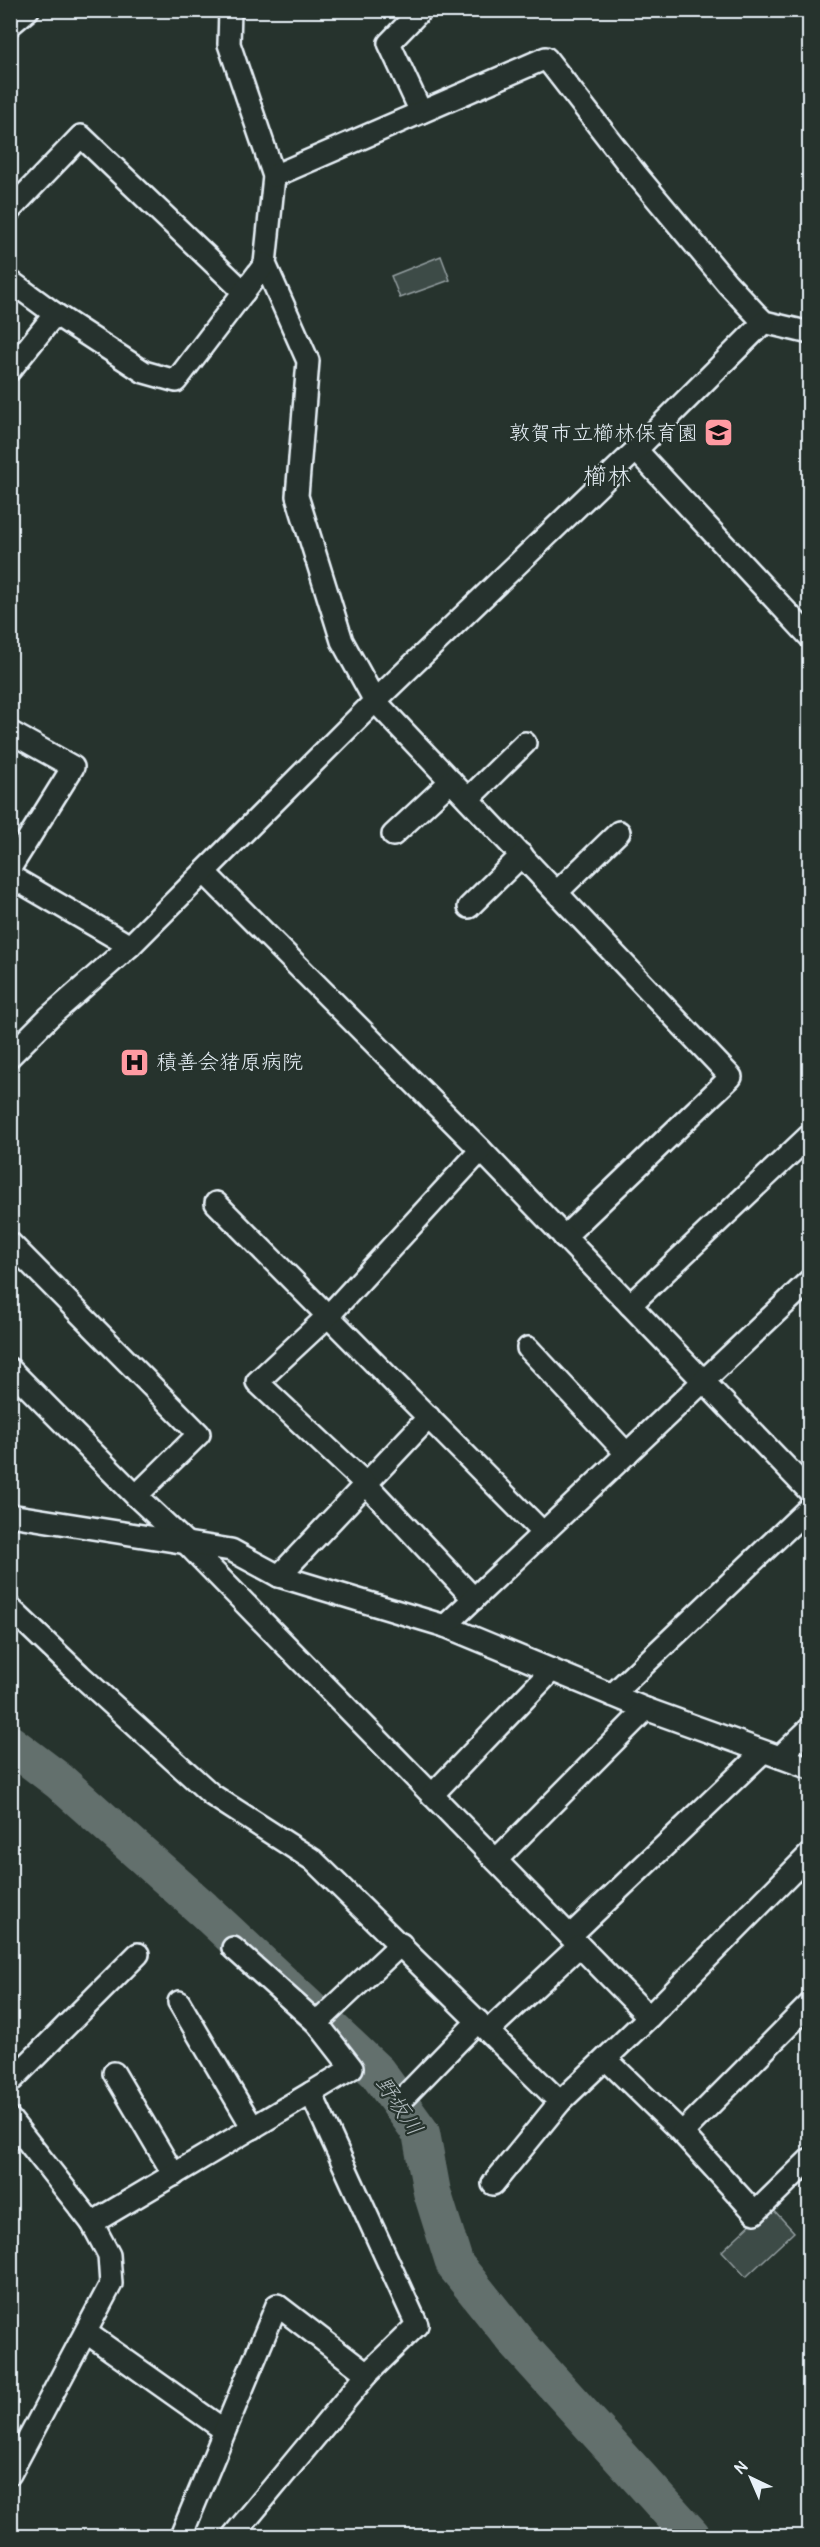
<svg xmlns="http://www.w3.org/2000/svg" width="820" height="2547" font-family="Pangolin,'Klee One',sans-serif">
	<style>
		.green { fill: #3e4b47; stroke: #939ea0; stroke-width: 1.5 }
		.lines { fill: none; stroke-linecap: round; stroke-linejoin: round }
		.river { stroke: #636f6d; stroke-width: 38 }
		.minor-casing { stroke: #e8f1f8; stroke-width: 26 }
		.minor { stroke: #26332d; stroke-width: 21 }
		.labels { text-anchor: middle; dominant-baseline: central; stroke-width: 4.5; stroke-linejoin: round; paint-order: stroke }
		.poi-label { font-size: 21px; fill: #e8f1f8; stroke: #26332d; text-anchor: end }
		.water-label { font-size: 22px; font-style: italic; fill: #b3bdc0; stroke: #26332d }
		.quarter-label { font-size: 24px; fill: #e8f1f8; stroke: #26332d }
	</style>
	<rect width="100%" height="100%" fill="#26332d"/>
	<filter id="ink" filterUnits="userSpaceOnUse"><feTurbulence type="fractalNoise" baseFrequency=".0167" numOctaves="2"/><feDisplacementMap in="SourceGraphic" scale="12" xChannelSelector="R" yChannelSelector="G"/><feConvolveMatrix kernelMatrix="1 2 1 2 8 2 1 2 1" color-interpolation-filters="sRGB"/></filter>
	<g filter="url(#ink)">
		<g class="green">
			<path d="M441,256L450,280L400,298L391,276Z"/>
			<path d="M770,2206L794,2232L746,2277L722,2251Z"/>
		</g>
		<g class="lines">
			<path class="river" d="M10,1744L59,1781L203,1909L377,2072L421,2133L432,2192L455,2265L520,2346L692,2536"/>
			<defs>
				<g id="minor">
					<path d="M230,10L229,44L274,176L265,264L308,361L297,496L342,641L375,701L731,1077L564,1237"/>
					<path d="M421,10L389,43L421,112"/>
					<path d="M10,25L28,10"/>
					<path d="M274,176L546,58L636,174L727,283L756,314L764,322L810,333"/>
					<path d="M10,210L81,136L244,292"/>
					<path d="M10,281L55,314L144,372L176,381L265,264"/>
					<path d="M10,370L55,314"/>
					<path d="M636,450L810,637"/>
					<path d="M10,732L73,767L10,868"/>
					<path d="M468,799L525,743"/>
					<path d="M393,835L451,781"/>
					<path d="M204,872L481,1150L810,1492"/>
					<path d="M10,876L130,946"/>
					<path d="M557,892L619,832"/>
					<path d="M469,907L522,855"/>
					<path d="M10,1056L49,1017L130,946L375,701L636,450L764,322"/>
					<path d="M216,1203L543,1533"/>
					<path d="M10,1243L199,1434L136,1496L185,1542L649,2017"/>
					<path d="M630,1305L810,1135"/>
					<path d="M528,1348L627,1454"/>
					<path d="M10,1369L136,1496"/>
					<path d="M10,1515L231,1550L279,1576L445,1626L646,1709L810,1768"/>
					<path d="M279,1576L429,1417"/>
					<path d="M474,1599L366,1484L257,1382L329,1315L481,1150"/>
					<path d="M10,1608L80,1675L212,1795L313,1860L560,2102"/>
					<path d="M445,1626L810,1280"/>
					<path d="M612,1695L810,1507"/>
					<path d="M780,1757L810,1728"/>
					<path d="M432,1795L552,1670"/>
					<path d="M496,1860L646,1709"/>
					<path d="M570,1936L763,1752"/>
					<path d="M233,1948L317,2023L352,2068L311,2093"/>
					<path d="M179,2002L253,2128"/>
					<path d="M317,2023L401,1944"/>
					<path d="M488,2031L579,1946"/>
					<path d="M606,2059L682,2133L755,2213L810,2159"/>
					<path d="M114,2073L174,2175"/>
					<path d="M10,2082L138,1954"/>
					<path d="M405,2096L478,2021"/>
					<path d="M10,2119L92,2223L109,2255L111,2284L10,2474"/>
					<path d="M682,2133L810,2004"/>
					<path d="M493,2184L560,2102L649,2017L810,1854"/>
					<path d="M92,2223L311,2093L417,2325L367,2374L233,2536"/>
					<path d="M87,2333L224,2430"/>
					<path d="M181,2536L277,2305L367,2374"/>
				</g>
			</defs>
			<use href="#minor" class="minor-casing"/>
			<use href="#minor" class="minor"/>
		</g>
	</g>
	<defs>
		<symbol id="school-square" viewBox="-11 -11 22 22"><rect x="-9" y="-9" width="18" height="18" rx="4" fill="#ff9aa2" stroke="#26332d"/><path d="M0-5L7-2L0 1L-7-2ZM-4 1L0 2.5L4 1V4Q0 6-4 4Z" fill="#111"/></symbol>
		<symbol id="hospital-square" viewBox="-11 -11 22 22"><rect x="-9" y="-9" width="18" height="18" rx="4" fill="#ff9aa2" stroke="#26332d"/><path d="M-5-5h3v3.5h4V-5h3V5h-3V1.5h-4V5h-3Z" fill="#111"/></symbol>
	</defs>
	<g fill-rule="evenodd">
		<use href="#school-square" x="702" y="416" width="33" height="33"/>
		<use href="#hospital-square" x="118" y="1046" width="33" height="33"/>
	</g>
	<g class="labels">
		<g class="poi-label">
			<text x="698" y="433">敦賀市立櫛林保育園</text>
			<text x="156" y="1062" text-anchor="start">積善会猪原病院</text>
		</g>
		<g class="water-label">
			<text transform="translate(399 2106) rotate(56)">野坂川</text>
		</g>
		<g class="quarter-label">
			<text x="607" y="476">櫛林</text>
		</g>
	</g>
	<rect width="820" height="2547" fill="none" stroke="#26332d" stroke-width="36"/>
	<rect x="18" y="18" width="784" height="2511" fill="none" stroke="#e8f1f8" stroke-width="2" filter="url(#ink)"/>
	<g transform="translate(751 2478) rotate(316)" stroke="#26332d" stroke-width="4.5" paint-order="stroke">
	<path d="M0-4.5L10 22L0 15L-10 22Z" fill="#e8f1f8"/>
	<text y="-9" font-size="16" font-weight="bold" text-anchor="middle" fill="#e8f1f8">N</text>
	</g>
</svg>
